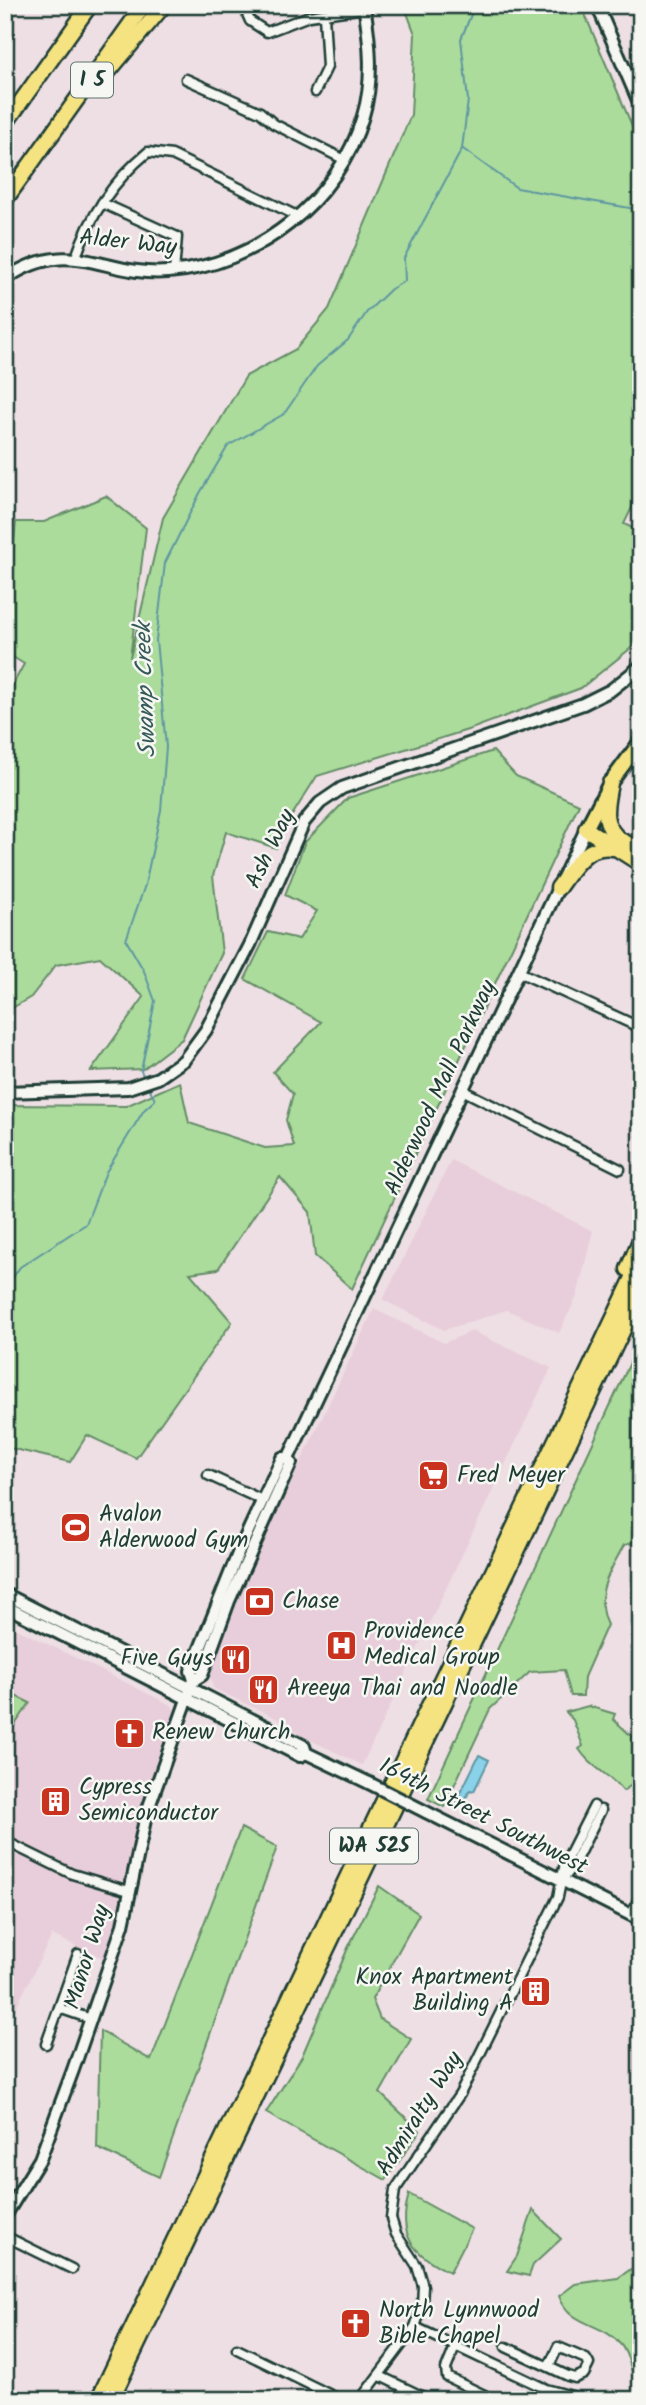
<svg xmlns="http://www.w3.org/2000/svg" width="646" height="2405" font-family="Kalam,sans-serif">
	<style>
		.built { fill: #e8ceda }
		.green { fill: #abdc9c; stroke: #658c68; stroke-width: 2 }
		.water { fill: #89d2ea; stroke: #5f96a1; stroke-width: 2 }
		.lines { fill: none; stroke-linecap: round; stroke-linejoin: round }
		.stream { stroke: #5f96a1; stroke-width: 2 }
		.street-casing { stroke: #1f3d34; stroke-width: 13 }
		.secondary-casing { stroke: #1f3d34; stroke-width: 16 }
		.primary-casing { stroke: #1f3d34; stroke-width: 18 }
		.highway-casing { stroke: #1f3d34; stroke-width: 19 }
		.street { stroke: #f6f6f2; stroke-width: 8 }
		.secondary { stroke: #f6f6f2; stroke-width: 10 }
		.primary { stroke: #f5e382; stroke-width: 12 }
		.highway { stroke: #f5e382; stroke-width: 14 }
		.secondary-bridge-casing { stroke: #1f3d34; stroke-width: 16; stroke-linecap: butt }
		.secondary-bridge { stroke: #f6f6f2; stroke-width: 10 }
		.labels { text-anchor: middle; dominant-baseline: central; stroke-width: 5; stroke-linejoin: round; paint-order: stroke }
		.shield { fill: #f6f6f2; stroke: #60746d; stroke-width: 2 }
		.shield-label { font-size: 21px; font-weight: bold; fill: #1f3d34 }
		.street-label { font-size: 23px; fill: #1f3d34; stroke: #f6f6f2 }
		.poi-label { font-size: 23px; fill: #1f3d34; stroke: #f6f6f2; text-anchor: start }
		.water-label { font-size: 24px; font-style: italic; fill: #345b58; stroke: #f6f6f2 }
	</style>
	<rect width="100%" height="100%" fill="#eedfe4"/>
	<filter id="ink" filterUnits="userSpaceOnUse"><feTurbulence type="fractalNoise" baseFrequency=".0143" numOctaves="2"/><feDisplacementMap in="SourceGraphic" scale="14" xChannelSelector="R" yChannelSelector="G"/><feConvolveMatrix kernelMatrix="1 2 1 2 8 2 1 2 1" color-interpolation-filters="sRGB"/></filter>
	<g filter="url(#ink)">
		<g class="built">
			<path d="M451,1160L593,1231L577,1296L559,1333L507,1310L444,1330L383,1300Z"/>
			<path d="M374,1309L444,1343L472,1331L551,1368L362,1765L302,1736L288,1724L213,1688L210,1675L245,1579Z"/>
			<path d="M5,1623L171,1705L177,1713L146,1815L123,1925L107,1960L52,1935L5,2030Z"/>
		</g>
		<g class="green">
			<path d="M404,5H581L641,147V489L624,524L641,532V640L581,688L471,729L317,776L284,828L276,848L226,832L213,876L222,953L182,1039L143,1069L91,1071L144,997L100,957L56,965L31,997L5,1012V699L24,664L5,652V569L11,570L16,522H44L106,496L146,528L130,658L163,518L246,376L296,349L329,309L411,115L415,34Z"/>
			<path d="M493,751L516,776L579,804L352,1289L315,1256L310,1212L280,1177L218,1269L190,1273L232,1322L136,1458L87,1435L70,1462L5,1447V1105L126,1106L180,1082L189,1123L265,1148L294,1146L286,1120L293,1094L273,1072L321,1022L245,979L268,932L299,939L317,911L285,895L305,842L348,798Z"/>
			<path d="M641,1339V1398L633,1413L632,1455L641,1460V1541L624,1545C610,1571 593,1595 607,1625L584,1677L583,1696H571L564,1670L530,1672L490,1709L444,1807L428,1799Z"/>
			<path d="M5,1691L30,1703L5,1739Z"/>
			<path d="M588,1706L615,1714L613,1719L641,1745L632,1773L633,1784L623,1791C610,1774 591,1768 579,1749L583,1746L573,1720L566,1712Z"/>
			<path d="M241,1828L277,1847L159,2177L97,2148L100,2031L151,2060Z"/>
			<path d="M379,1886L419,1914L372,1999L380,2019L411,2039L380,2093L420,2131L386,2180L266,2113L302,2056L347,1950Z"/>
			<path d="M409,2194L472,2229L450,2272C412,2254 397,2235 409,2194Z"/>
			<path d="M533,2210L561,2239L533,2265L529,2276L507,2271L517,2256Z"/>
			<path d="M641,2262V2389C631,2379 631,2357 621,2345C601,2321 570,2327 559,2296L575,2284L618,2278Z"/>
		</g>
		<path class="water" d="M479,1755L489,1760L474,1791L470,1790L463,1805L456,1802Z"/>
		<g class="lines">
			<g class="stream">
				<path d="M463,149L517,188L641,210"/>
				<path d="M144,1077L141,1071L155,1001L144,971L126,940L145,885L161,810L166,747L156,640L165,563L200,493L228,446L284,414L317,366L348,340L367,312L391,289L405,281L404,258L462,149L468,100L461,39L475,5"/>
				<path d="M5,1289L20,1267L86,1224L106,1172L144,1110L155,1100L148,1085"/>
			</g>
			<defs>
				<g id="street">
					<path d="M243,5L250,21L267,32L309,16L365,8"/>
					<path d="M186,79L260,112L274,124L345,160"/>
					<path d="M315,92L327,67L324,15"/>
					<path d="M102,203L177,237L174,272"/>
					<path d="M76,257C90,215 114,180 148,152L172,155L297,216"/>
					<path d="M519,972L641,1028"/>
					<path d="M462,1090L620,1169"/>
					<path d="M208,1475L262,1500"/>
					<path d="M5,1841L72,1874L129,1891"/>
					<path d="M564,1878L572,1868L601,1810"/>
					<path d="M631,1915L641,1894"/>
					<path d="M59,2008L91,2019"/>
					<path d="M46,2044L78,1954"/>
					<path d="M5,2236L72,2269"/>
					<path d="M415,2327L546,2389L587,2400"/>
					<path d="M455,2347L446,2369L447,2377L495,2400"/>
					<path d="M506,2347L568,2376L575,2378L584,2374L589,2364L586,2359L558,2347L549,2366"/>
					<path d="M237,2349L341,2400"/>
					<path d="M380,2376L430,2400"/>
					<path d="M360,2400L415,2327L422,2306L423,2286L417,2266L396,2234L391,2218L395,2190L460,2094L558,1897L565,1863L594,1806"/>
				</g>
				<g id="secondary">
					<path d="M597,5L641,107"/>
					<path d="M5,279C71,234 103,277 168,272C255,266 339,201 363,116C374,80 370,42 364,5"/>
					<path d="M5,1092L128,1088L158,1078L184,1060L206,1030L250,945L304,822L320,803L342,788L583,704L611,690L641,666"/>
					<path d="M5,1594L304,1746L306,1753"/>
					<path d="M5,1606L300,1756L306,1753L369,1783"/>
					<path d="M194,1680L202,1675L229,1601L291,1463L288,1459L586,829"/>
					<path d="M426,1812L641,1920"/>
					<path d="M5,2216L40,2159L73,2070L123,1925L146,1815L194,1680L191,1671L239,1551L282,1458L288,1459"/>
				</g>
				<path id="primary" d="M586,829L610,783L641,741"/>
				<g id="highway">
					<path d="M640,5L641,7"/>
					<path d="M103,78L164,5"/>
					<path d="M5,124L90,5"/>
					<path d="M5,200L144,5"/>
					<path d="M610,783C606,807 600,823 620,840"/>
					<path d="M586,829L641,864"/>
					<path d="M614,837L641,850"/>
					<path d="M558,888C572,869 585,844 612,848"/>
					<path d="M628,1269L641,1238"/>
					<path d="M98,2400L641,1261"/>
					<path d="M111,2400L641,1292"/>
				</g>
			</defs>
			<use href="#street" class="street-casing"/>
			<use href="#secondary" class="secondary-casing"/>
			<use href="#primary" class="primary-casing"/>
			<use href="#highway" class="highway-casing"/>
			<use href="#street" class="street"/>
			<use href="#secondary" class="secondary"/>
			<use href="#primary" class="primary"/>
			<use href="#highway" class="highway"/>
			<defs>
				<path id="secondary-bridge" d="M369,1783L426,1812"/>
			</defs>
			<use href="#secondary-bridge" class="secondary-bridge-casing"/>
			<use href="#secondary-bridge" class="secondary-bridge"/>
		</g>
	</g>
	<defs>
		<symbol id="supermarket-square" viewBox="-11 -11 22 22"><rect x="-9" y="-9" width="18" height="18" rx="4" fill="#c8321e" stroke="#f6f6f2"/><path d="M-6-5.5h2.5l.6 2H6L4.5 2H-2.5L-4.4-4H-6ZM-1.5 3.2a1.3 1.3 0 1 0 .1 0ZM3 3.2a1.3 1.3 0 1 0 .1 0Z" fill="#fff"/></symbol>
		<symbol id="stadium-square" viewBox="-11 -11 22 22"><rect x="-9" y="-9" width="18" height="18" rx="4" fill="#c8321e" stroke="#f6f6f2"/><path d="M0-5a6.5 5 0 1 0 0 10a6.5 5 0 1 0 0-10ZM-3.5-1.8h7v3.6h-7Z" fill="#fff"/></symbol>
		<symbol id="bank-square" viewBox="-11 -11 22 22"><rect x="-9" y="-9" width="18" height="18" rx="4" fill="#c8321e" stroke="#f6f6f2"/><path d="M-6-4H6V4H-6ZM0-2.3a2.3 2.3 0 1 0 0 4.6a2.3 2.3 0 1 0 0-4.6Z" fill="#fff"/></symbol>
		<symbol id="hospital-square" viewBox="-11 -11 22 22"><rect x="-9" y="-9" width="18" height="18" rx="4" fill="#c8321e" stroke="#f6f6f2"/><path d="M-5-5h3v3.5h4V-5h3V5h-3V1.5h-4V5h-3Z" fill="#fff"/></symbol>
		<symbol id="restaurant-square" viewBox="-11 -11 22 22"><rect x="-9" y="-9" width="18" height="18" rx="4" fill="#c8321e" stroke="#f6f6f2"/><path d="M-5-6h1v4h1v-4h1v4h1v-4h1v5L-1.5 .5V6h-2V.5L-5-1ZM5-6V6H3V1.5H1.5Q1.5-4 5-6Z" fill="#fff"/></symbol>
		<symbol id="church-square" viewBox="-11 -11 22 22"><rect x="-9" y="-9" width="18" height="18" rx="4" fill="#c8321e" stroke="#f6f6f2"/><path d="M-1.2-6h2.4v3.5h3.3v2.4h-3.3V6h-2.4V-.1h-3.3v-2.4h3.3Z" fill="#fff"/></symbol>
		<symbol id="building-square" viewBox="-11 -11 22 22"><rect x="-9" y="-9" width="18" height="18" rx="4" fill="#c8321e" stroke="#f6f6f2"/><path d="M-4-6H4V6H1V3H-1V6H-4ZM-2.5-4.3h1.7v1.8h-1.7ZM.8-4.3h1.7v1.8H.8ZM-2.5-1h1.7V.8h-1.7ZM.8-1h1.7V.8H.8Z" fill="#fff"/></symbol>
	</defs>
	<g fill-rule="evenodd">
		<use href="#supermarket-square" x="416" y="1458" width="35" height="35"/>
		<use href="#stadium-square" x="58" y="1510" width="35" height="35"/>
		<use href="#bank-square" x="242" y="1584" width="35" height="35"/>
		<use href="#hospital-square" x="324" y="1628" width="35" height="35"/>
		<use href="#restaurant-square" x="218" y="1642" width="35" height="35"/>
		<use href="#restaurant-square" x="246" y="1672" width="35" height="35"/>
		<use href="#church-square" x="112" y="1716" width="35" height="35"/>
		<use href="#building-square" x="38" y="1784" width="35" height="35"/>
		<use href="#building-square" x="518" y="1974" width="35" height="35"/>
		<use href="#church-square" x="338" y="2306" width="35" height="35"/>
	</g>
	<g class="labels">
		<g class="shield">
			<rect x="71" y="62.5" width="42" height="35" rx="5"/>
			<rect x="330" y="1828.5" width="88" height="35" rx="5"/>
		</g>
		<g class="shield-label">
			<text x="92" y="80">I 5</text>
			<text x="374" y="1846">WA 525</text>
		</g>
		<g class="street-label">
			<text transform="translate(128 243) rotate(6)">Alder Way</text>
			<text transform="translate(271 849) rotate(-64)">Ash Way</text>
			<text transform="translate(441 1088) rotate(-65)">Alderwood Mall Parkway</text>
			<text transform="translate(483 1817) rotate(27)">164th Street Southwest</text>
			<text transform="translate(88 1957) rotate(-73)">Manor Way</text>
			<text transform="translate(420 2114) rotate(-58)">Admiralty Way</text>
		</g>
		<g class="poi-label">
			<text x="457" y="1476">Fred Meyer</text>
			<text x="99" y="1515">Avalon<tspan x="99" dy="26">Alderwood Gym</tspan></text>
			<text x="282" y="1602">Chase</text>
			<text x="364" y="1632">Providence<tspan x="364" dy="26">Medical Group</tspan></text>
			<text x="213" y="1659" text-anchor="end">Five Guys</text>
			<text x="287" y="1689">Areeya Thai and Noodle</text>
			<text x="152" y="1733">Renew Church</text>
			<text x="79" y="1788">Cypress<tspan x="79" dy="26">Semiconductor</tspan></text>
			<text x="513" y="1978" text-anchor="end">Knox Apartment<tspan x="513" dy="26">Building A</tspan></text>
			<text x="379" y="2311">North Lynnwood<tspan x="379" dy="26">Bible Chapel</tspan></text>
		</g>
		<g class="water-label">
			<text transform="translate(146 690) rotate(-92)">Swamp Creek</text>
		</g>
	</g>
	<rect width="646" height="2405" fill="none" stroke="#f6f6f2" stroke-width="28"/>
	<rect x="14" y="14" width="618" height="2377" fill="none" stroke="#1f3d34" stroke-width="2.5" filter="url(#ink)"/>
</svg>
